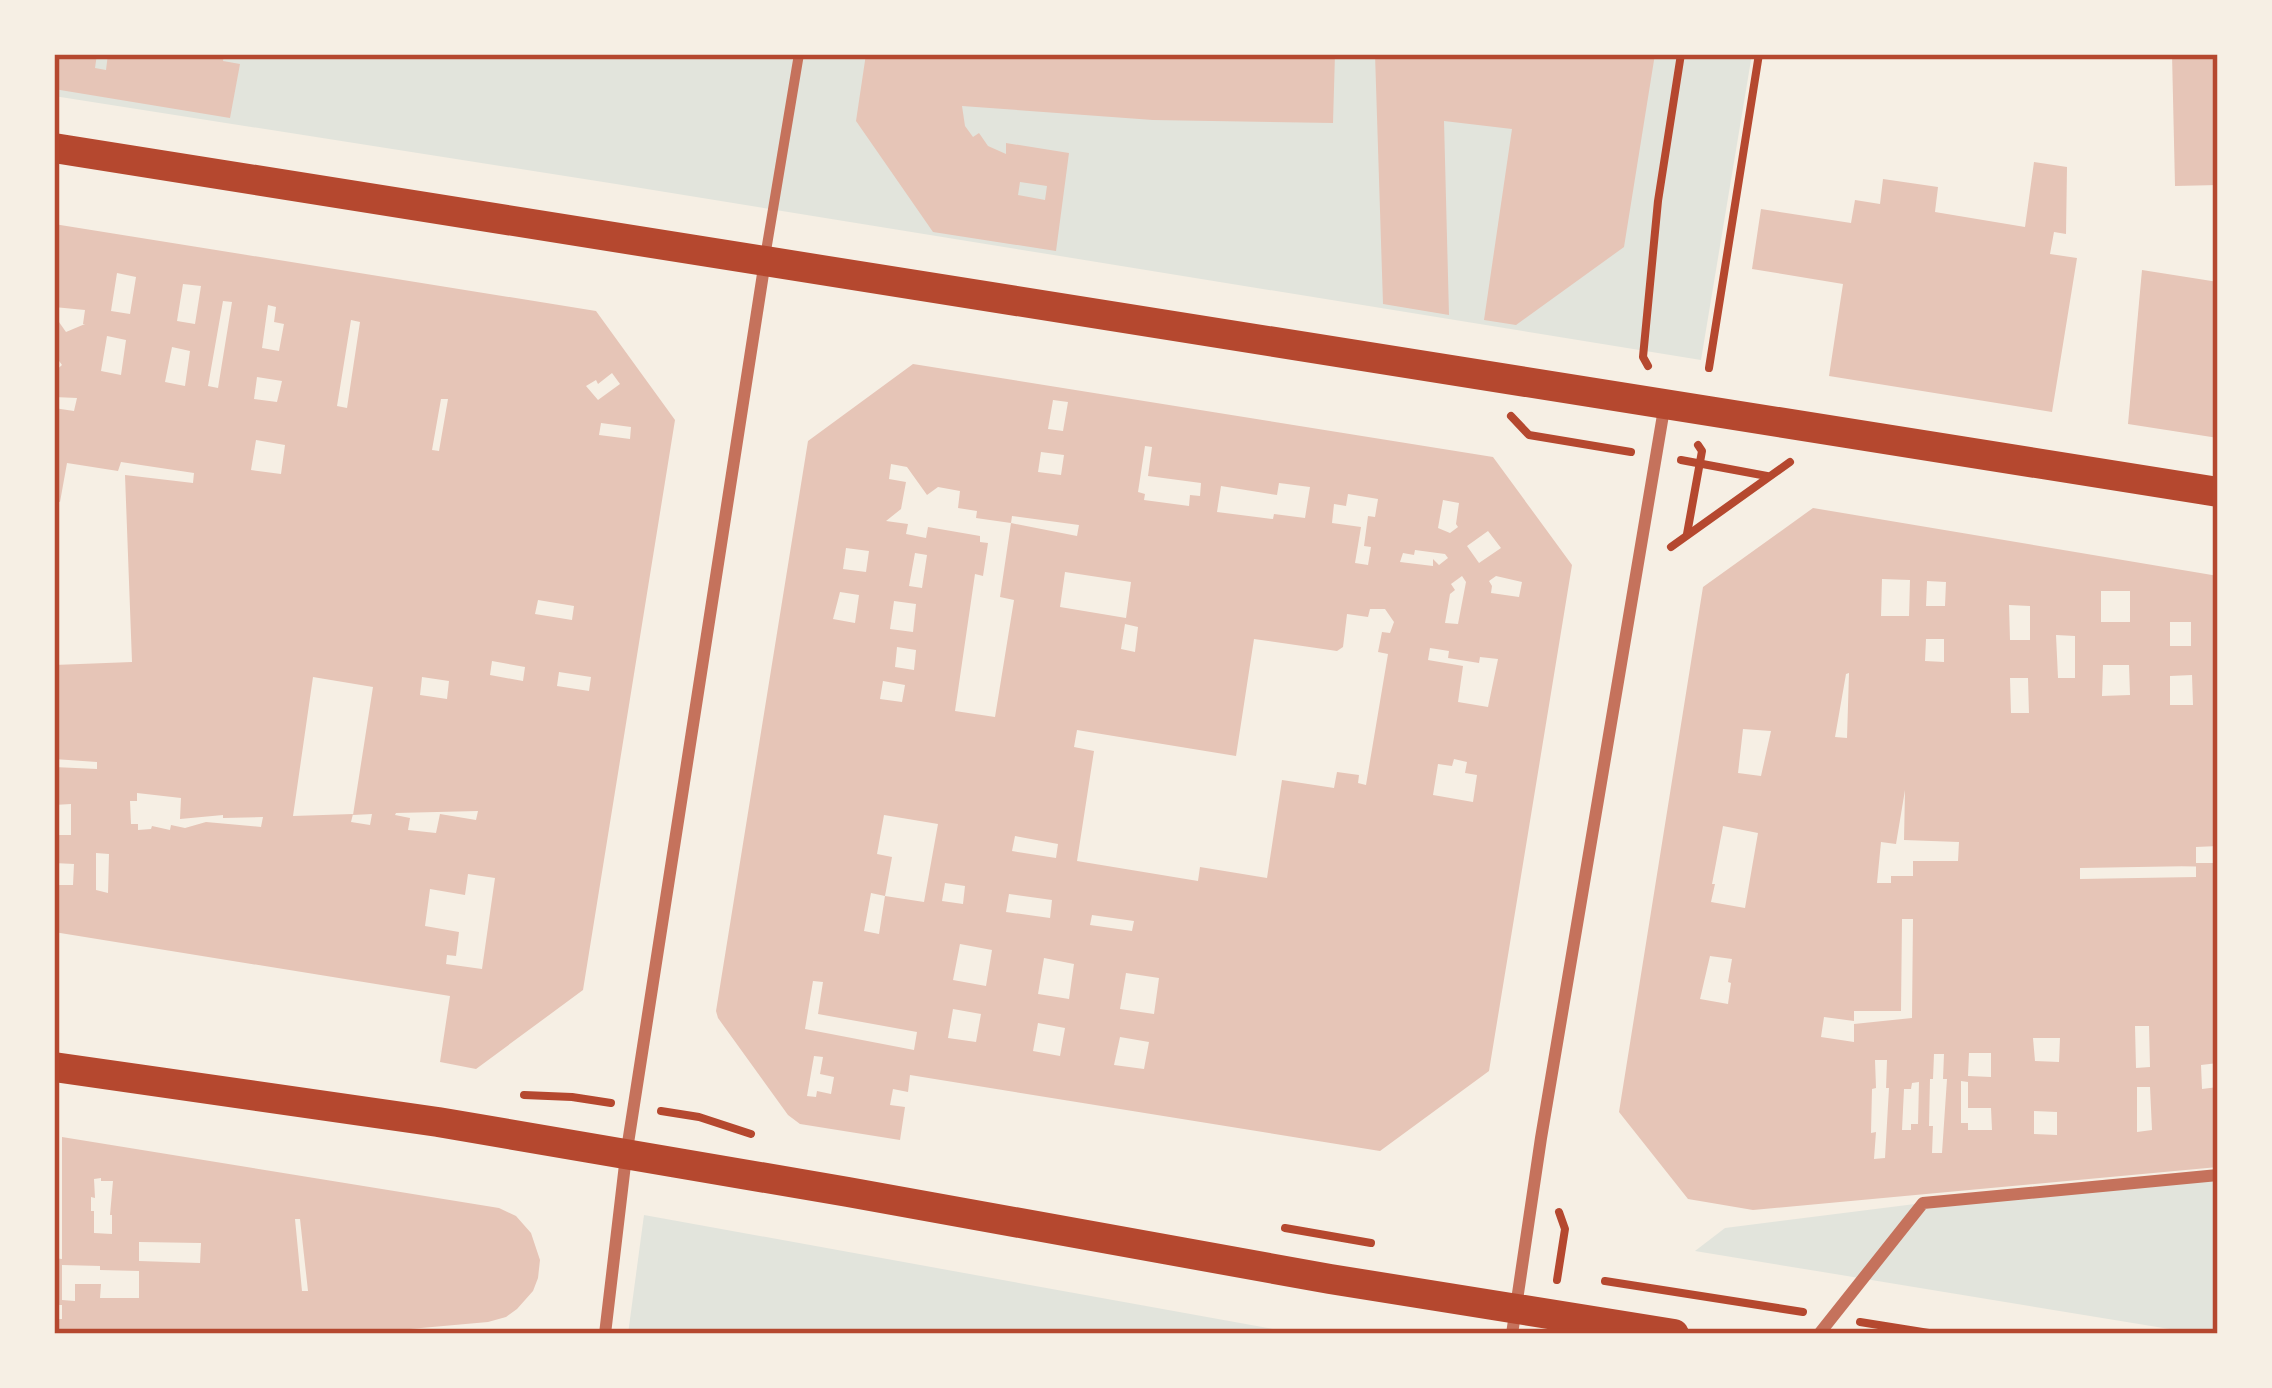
<svg xmlns="http://www.w3.org/2000/svg" width="2272" height="1388" font-family="Lato,sans-serif">
	<style>
		.green { fill: #e2e4dc }
		.building { fill: #e6c5b7; fill-rule: evenodd }
		.lines { fill: none; stroke-linecap: round; stroke-linejoin: round }
		.path { stroke: #b5482f; stroke-width: 8 }
		.pedestrian { stroke: #c5725c; stroke-width: 10 }
		.minor { stroke: #c5725c; stroke-width: 12 }
		.primary { stroke: #b5482f; stroke-width: 30 }
		.neatline { fill: none; stroke: #b5482f; stroke-width: 4.5 }
	</style>
	<rect width="100%" height="100%" fill="#f6efe4"/>
	<g class="green">
		<path d="M54,54H1752L1701,360L616,184L54,96Z"/>
		<path d="M2218,1175V1334H2200L1695,1251L1725,1228L1923,1203Z"/>
		<path d="M644,1215L1301,1334H628Z"/>
	</g>
	<g class="building">
		<path d="M54,54H97L95,68L106,70L108,54H224L223,61L240,64L230,118L54,89Z"/>
		<path d="M866,54H1335L1333,123L1153,120L962,106L965,126L973,137L979,133L988,146L1006,154V143L1069,153L1056,251L933,232L856,121ZM1020,182L1047,186L1045,200L1018,195Z"/>
		<path d="M1375,54H1655L1624,247L1516,325L1484,320L1512,129L1444,121L1449,315L1383,304Z"/>
		<path d="M2172,54H2218V185L2175,186Z"/>
		<path d="M2034,162L2067,167L2066,234L2054,232L2050,254L2077,258L2052,412L1829,376L1843,284L1752,269L1761,209L1851,223L1855,200L1880,204L1883,179L1938,187L1935,212L2025,227Z"/>
		<path d="M54,224L596,311L675,420L583,990L476,1069L440,1062L450,996L54,932V885H73L74,864L54,863V835H71V804L54,805V767L97,769V762L54,759V665L132,662L125,475L193,483L194,473L121,462L118,471L67,463L60,502L54,501V408L74,411L77,398L54,397V372L62,365L54,354V315L66,332L85,324H83L85,310L54,307ZM117,273L136,277L130,314L111,311ZM183,284L201,286L195,324L177,321ZM223,301L232,302L218,388L208,386ZM268,305L276,307L274,322L284,324L279,351L262,348ZM351,320L360,322L347,408L337,406ZM107,336L126,340L121,375L101,371ZM172,347L190,351L185,386L165,382ZM612,373L620,384L598,400L586,386L596,380L598,384ZM257,377L282,381L277,402L254,399ZM441,399H448L439,451L432,450ZM601,423L631,427L630,439L599,435ZM256,440L285,445L281,474L251,470ZM538,600L574,606L572,620L535,614ZM492,661L525,667L523,681L490,675ZM559,672L591,677L589,691L557,686ZM313,677L373,687L353,815L372,814L370,825L351,822L353,814L293,816ZM422,677L449,681L447,699L420,695ZM137,793L181,798L180,819L223,815V818L263,817L261,827L206,822L185,828L171,825L170,830L152,826L151,829L138,830V824H131L130,801H137ZM478,811L476,820L440,814L436,833L408,830L410,818L395,815L396,813ZM96,853L109,854L108,893L96,890ZM468,874L495,878L482,969L446,964L447,955L456,956L459,932L425,926L430,889L465,895Z"/>
		<path d="M2142,270L2218,282V438L2128,424Z"/>
		<path d="M913,364L1493,457L1572,565L1489,1071L1380,1151L910,1075L908,1092L893,1089L890,1105L905,1107L900,1140L800,1124L788,1115L718,1018L716,1011L808,441ZM1053,400L1068,402L1063,431L1048,429ZM1145,446L1152,447L1148,476L1201,483L1200,496L1190,495L1189,506L1144,500L1145,494L1138,492ZM1041,452L1064,455L1061,475L1038,472ZM891,464L907,467L927,495L938,487L960,491L958,508L977,511L976,518L1011,523L1012,516L1079,525L1077,536L1011,523L1000,597L1014,600L995,717L955,711L975,574L983,576L988,543L980,542V536L928,527L926,538L906,534L908,524L886,521L901,509L906,482L889,479ZM1279,483L1310,487L1305,518L1274,514L1273,519L1217,512L1221,486L1277,495ZM1348,494L1378,499L1375,517L1368,516L1364,546L1371,547L1368,565L1355,563L1361,527L1332,523L1334,504L1346,506ZM1443,500L1459,503L1456,524L1458,527L1450,533L1438,528ZM1488,531L1501,548L1479,563L1467,546ZM846,548L869,551L866,572L843,569ZM1415,550L1445,554L1448,558L1439,565L1433,559V566L1400,562L1403,553L1414,555ZM915,553L927,555L922,588L909,586ZM1065,572L1131,582L1126,618L1060,607ZM1462,576L1466,582L1458,624L1445,623L1450,594L1455,590L1451,584ZM1496,576L1522,582L1519,597L1491,593L1492,586L1489,581ZM840,592L859,595L855,623L833,619ZM894,601L916,604L913,632L890,629ZM1370,609H1385L1394,622L1390,633L1382,632L1378,652L1388,654L1366,785L1358,783L1359,775L1337,772L1334,788L1282,780L1267,878L1200,867L1198,881L1077,861L1094,751L1074,747L1077,730L1236,756L1254,639L1337,651L1343,647L1347,614L1368,617ZM1125,624L1138,627L1135,652L1121,649ZM897,647L916,650L914,670L895,667ZM1430,648L1449,651L1448,658L1479,663L1480,657L1498,659L1488,707L1458,702L1463,666L1428,660ZM883,681L905,685L902,702L880,699ZM1454,759L1467,762L1465,773L1477,775L1473,802L1433,795L1438,764L1452,766ZM884,815L938,824L924,902L885,896L879,934L864,931L871,893L885,896L892,857L877,854ZM1015,836L1058,844L1056,858L1012,851ZM945,883L965,886L963,904L942,901ZM1009,894L1052,900L1050,918L1006,912ZM1092,915L1134,921L1132,931L1090,925ZM960,944L992,950L986,986L953,980ZM1044,958L1074,964L1069,999L1038,994ZM1126,973L1159,978L1154,1014L1120,1009ZM813,981L823,982L818,1014L917,1032L914,1050L805,1029ZM953,1009L981,1014L976,1042L948,1038ZM1038,1023L1065,1028L1060,1056L1033,1051ZM1120,1037L1149,1042L1144,1069L1114,1065ZM814,1056L823,1057L820,1074L834,1077L831,1094L817,1091L816,1097L807,1096Z"/>
		<path d="M1813,508L2218,576V846L2196,847V866L2080,868V879L2196,877V863H2218V1063L2201,1065L2202,1089L2218,1087V1167L1753,1210L1688,1199L1619,1112L1703,587ZM1882,579L1910,580L1909,616H1881ZM1927,581L1946,582L1945,606H1926ZM2101,591H2130V622H2101ZM2009,605L2030,606V640H2010ZM2170,622H2191V646H2170ZM2056,635L2075,636V678H2058ZM1926,639H1944V662L1925,661ZM2103,665H2129L2130,695L2102,696ZM1849,673L1847,738L1835,737L1846,674ZM2192,675L2193,705H2170V676ZM2010,678H2028L2029,713H2011ZM1743,729L1771,731L1761,776L1738,773ZM1905,790L1904,840L1959,842L1958,861H1913V876H1891V883H1877L1881,842L1896,844ZM1723,826L1758,833L1745,908L1711,902L1715,884H1712ZM1902,919H1913L1912,1018L1854,1024V1042L1821,1037L1824,1017L1854,1021V1011H1901ZM1710,956L1732,959L1728,982L1731,983L1728,1004L1700,999ZM2135,1026H2149L2150,1067L2136,1068ZM2033,1038H2060L2059,1062L2035,1061ZM1969,1053H1991V1077L1968,1076ZM1934,1054H1944L1943,1079H1947L1942,1153H1932L1933,1126H1929L1930,1079H1933ZM1875,1060H1887L1886,1088H1889L1885,1158L1874,1159L1876,1132L1871,1133L1872,1089L1876,1088ZM1961,1081L1968,1082V1108H1991L1992,1130H1968V1123H1961ZM1919,1082L1918,1124H1911V1130H1902L1904,1089H1911L1912,1083ZM2137,1087H2150L2152,1130L2137,1132ZM2034,1111L2057,1112V1135L2034,1134Z"/>
		<path d="M62,1137L499,1208L516,1216L531,1233L540,1260L538,1278L533,1291L517,1309L506,1317L488,1322L354,1334H54V1319H62V1305H54V1258L62,1259ZM101,1178V1181H113L110,1215H112V1234L94,1233V1211H91V1197L95,1198L94,1179ZM295,1219H300L308,1291H302ZM139,1242L201,1243L200,1263L139,1261ZM62,1265L100,1266V1270L139,1271V1298H100L101,1284H75V1301L62,1300Z"/>
	</g>
	<g class="lines">
		<g class="path">
			<path d="M1648,366L1643,357L1658,201L1681,54"/>
			<path d="M1709,368L1759,54"/>
			<path d="M1511,416L1529,435L1631,452"/>
			<path d="M1681,460L1767,476"/>
			<path d="M1687,534L1702,451L1698,445"/>
			<path d="M1671,547L1790,462"/>
			<path d="M524,1095L572,1097L611,1103"/>
			<path d="M661,1111L699,1117L751,1134"/>
			<path d="M1285,1228L1371,1243"/>
			<path d="M1557,1280L1565,1229L1559,1212"/>
			<path d="M1605,1281L1803,1312"/>
			<path d="M1860,1322L1935,1334"/>
		</g>
		<path class="pedestrian" d="M765,257L799,54"/>
		<g class="minor">
			<path d="M605,1334L626,1156L765,261"/>
			<path d="M1512,1334L1541,1138L1665,403"/>
			<path d="M1819,1334L1923,1203L2218,1175"/>
		</g>
		<g class="primary">
			<path d="M54,148L2218,492"/>
			<path d="M54,1067L438,1122L848,1192L1330,1279L1674,1334"/>
		</g>
	</g>
	<rect width="2272" height="1388" fill="none" stroke="#f6efe4" stroke-width="114"/>
	<rect x="57" y="57" width="2158" height="1274" class="neatline"/>
</svg>
